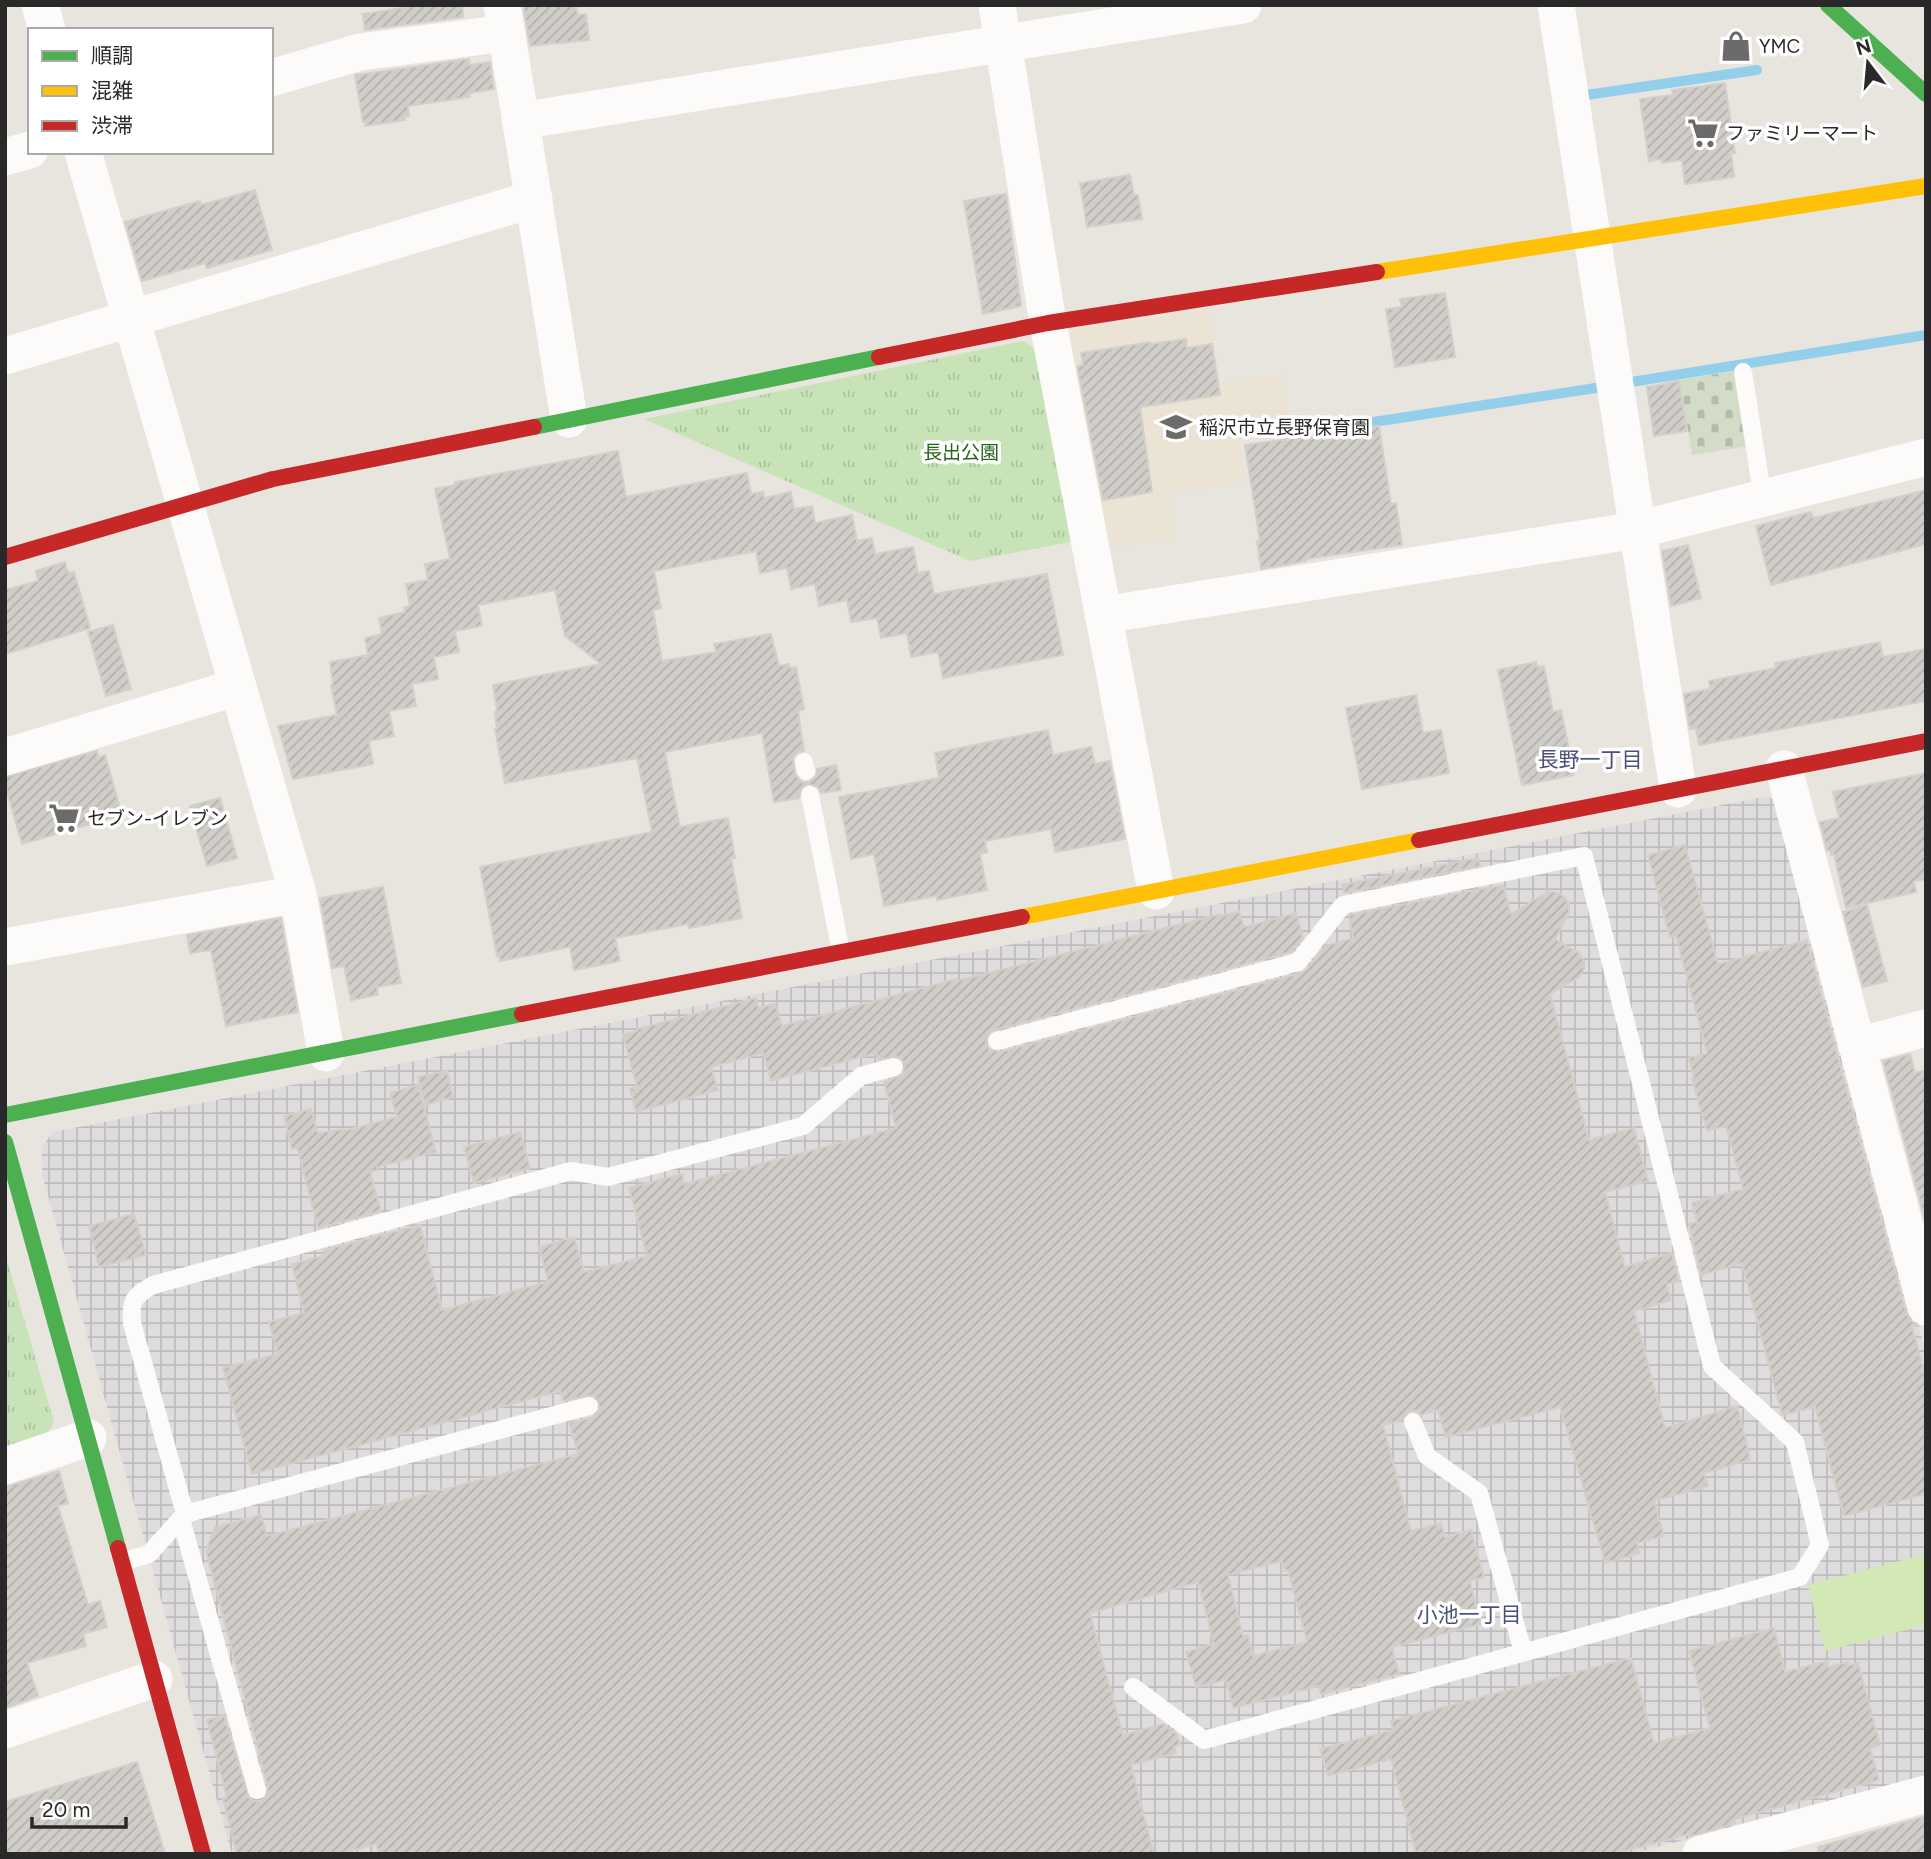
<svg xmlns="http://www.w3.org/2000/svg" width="1931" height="1859" font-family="Figtree,'Noto Sans JP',sans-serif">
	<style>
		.industrial { fill: url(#industrial-grid) }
		.education { fill: #ebe4d4 }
		.cemetery { fill: url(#cemetery-stones) }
		.park { fill: url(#park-tufts) }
		.pitch { fill: #d2e8b5 }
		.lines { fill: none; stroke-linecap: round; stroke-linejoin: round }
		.stream { stroke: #93cfea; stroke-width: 10 }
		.building { fill: url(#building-hatch); stroke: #d3d0cb; stroke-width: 2; fill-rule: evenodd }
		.lane { stroke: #fcfbfa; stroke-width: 18 }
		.street { stroke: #fcfbfa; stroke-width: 37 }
		.fast { stroke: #4caf50; stroke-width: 16 }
		.slow { stroke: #ffc107; stroke-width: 16 }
		.jam { stroke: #c62828; stroke-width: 16 }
		.labels { text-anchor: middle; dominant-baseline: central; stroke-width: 7; stroke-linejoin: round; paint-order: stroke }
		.poi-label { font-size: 19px; fill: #292929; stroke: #fff; text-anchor: start }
		.park-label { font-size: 19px; fill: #25661a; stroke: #fff }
		.neighbourhood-label { font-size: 21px; fill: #4a507a; stroke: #fff }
	</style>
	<defs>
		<pattern id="industrial-grid" width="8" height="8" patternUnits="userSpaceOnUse" patternTransform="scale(1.75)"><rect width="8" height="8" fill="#dfdcde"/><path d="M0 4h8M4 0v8" fill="none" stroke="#bfbdbe"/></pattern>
		<pattern id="cemetery-stones" width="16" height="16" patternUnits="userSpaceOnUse" patternTransform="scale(1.75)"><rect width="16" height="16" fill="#d3dcc6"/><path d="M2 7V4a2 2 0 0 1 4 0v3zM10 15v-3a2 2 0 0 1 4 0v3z" fill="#b5bdaa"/></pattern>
		<pattern id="park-tufts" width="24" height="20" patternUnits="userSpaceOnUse" patternTransform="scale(1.75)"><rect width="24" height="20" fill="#c8e3b8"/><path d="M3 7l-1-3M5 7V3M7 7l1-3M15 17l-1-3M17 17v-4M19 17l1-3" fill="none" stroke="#acc39e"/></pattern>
		<pattern id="building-hatch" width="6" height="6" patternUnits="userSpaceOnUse" patternTransform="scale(1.75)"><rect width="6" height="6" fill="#d1ceca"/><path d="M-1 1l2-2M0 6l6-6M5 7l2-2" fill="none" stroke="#b3b1ae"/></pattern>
	</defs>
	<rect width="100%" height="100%" fill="#e8e5df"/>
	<path class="industrial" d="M1768,796L1779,804L1926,1354V1776L1631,1854H232L42,1174V1147L53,1132Z"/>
	<path class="education" d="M1209,309L1221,384L1282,375L1289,417L1270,420L1273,435L1239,440L1246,482L1169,493L1176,538L1120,546L1101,535L1065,345L1075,330Z"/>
	<path class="cemetery" d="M1739,370L1750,446L1692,455L1680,380Z"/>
	<g class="park">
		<path d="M1023,341L1040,352L1076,541L970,561L644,419Z"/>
		<path d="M5,1254L54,1422L45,1437L5,1451Z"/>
	</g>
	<path class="pitch" d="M1926,1554V1625L1825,1651L1808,1585Z"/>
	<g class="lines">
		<g class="stream">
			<path d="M1580,96L1757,70"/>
			<path d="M1625,383L1926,335"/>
			<path d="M1302,433L1602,387"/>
		</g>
	</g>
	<g class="building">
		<path d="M421,5H462L463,17L365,30L363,14Z"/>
		<path d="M523,5H576L578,15L586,14L589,40L530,46Z"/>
		<path d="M469,59V65L490,62L494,89L469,93L470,97L408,106L409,116L405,117V120L365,126V122H363L355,75Z"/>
		<path d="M1725,83L1735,153H1731L1734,177L1685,184L1682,160L1662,163L1661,159L1649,161L1640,99L1673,95L1672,90Z"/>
		<path d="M1130,175L1134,195H1138L1142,219L1087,227L1080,183Z"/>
		<path d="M255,190L272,250L207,268L205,263L142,281L125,222L200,201L201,205Z"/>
		<path d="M1006,194L1021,306L983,314L964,201Z"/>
		<path d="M1445,293L1455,357L1395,367L1386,309L1402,307L1400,299Z"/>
		<path d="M1186,339L1187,348L1212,344L1220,395L1140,407L1152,492L1103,500L1078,370V366L1083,365L1081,353L1150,342L1151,344Z"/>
		<path d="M1679,381L1687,431L1654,436L1647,387Z"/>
		<path d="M1379,426L1391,504L1396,503L1402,545L1306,559V561L1261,569L1257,541H1260L1245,445Z"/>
		<path d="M618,451L626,497L747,473L751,494L763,492L764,498L791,492L794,509L812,506L815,523L852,515L857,541L872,538L875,554L913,547L918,573L929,571L934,594L1047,574L1063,655L943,678L938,652L911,657L907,633L881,638L877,618L851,622L847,600L819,606L815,584L791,589L787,568L760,573L756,551L654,571L661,608L653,610L662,661L716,652L714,644L771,634L779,666L789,664L790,668L796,667L804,709L798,711L804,751L797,753L793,758L795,774L802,782H809L817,775V769L836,765L841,790L821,793L818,787L808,784L802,787L799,798L774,802L762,733L665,752L680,827L728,818L735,858H731L742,918L689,928L688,924L615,938L620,961L574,970L570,947L500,961L499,955L497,956L480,867L652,832L637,758L505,783L495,729H497L495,712L497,711L493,685L601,664L565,636L555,590L478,605L482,626L455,631L459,652L434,657L438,679L412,684L416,706L389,711L394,736L369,741L373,764L293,779L278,726L337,715L331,686L333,685L330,662L368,655L365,638L382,634L379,618L405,612L404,607L410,606L406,584L428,580L425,564L450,559L435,489L455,485V482Z"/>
		<path d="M1926,490V544L1771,585L1756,526L1811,512L1813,518Z"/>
		<path d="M1688,545L1701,598L1671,606L1662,551Z"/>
		<path d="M65,562L68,573L74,572L90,628L5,654V590L38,581L36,571Z"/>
		<path d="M113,625L131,689L106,696L88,632Z"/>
		<path d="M1880,642L1883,657L1926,649V701L1699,745L1696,728L1690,729L1684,694L1710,689L1709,681L1776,668L1775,663Z"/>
		<path d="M1536,662L1537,667L1544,666L1553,712L1561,710L1574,775L1522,785L1498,670Z"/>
		<path d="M1416,695L1423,733L1441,730L1449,773L1362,789L1346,708Z"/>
		<path d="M1048,730L1053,755L1091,747L1095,764L1110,761L1125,839L1055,852L1051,829L985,841L987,852L980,854L987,890L937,900L936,896L884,906L874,854L851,859L839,797L939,778L935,753Z"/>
		<path d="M97,751L98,757L105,755L122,815L22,844L5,785V777Z"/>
		<path d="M1926,773V879L1914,881L1916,892L1846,908L1834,854L1831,855L1830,850L1827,851L1820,822L1839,818L1833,792Z"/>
		<path d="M220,798L237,858L207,866L190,806Z"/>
		<path d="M1685,845L1718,964L1807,940L1906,1312L1911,1321L1918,1326H1912L1926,1380V1494L1844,1516L1815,1407L1782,1415L1742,1263L1701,1275L1689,1224L1697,1222L1692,1203L1743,1189L1726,1126L1707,1131L1692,1079L1694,1078L1689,1058L1707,1053L1676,936L1670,938L1648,855Z"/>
		<path d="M1478,858L1480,866L1344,893L1342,885Z"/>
		<path d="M1503,885L1511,914L1548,892H1556L1564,896L1569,904V913L1555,939L1579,953L1584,961V969L1579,977L1550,994L1589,1140L1634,1128L1648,1181L1605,1192L1625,1267L1672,1253L1679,1281L1667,1284L1671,1300L1634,1311L1665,1428L1737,1406L1746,1440L1750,1460L1704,1473L1708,1486L1654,1501L1664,1536L1637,1543L1640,1553L1605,1563L1560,1407L1446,1437L1438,1410L1421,1415L1415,1411H1409L1402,1420L1383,1425L1411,1531L1441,1523L1445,1537L1471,1530L1484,1577L1470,1581L1481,1624L1392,1647L1399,1674L1321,1694L1319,1686L1233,1708L1226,1680L1196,1687L1186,1652L1214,1644L1198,1582L1090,1613L1123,1735L1163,1724L1177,1734L1180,1745L1174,1746L1176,1753L1131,1765L1154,1854H379L376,1844L339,1854H237L223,1799L227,1798L207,1720L224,1715L249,1798L254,1801H261L266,1797L268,1788L206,1551L215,1527L261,1515L267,1536L578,1454L569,1423L593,1417L600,1408L597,1399L593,1395L563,1401L560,1391L252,1474L223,1368L278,1354L269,1322L304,1313L292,1264L326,1255L324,1250L420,1225L442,1310L548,1282L539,1247L574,1237L584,1272L647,1256L629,1188L682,1174L684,1184L896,1128L884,1082L902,1075L905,1065L901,1059L896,1056L878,1060L876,1053L771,1081L763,1053L711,1067L718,1090L636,1112L630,1089L637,1087L623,1035L637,1031V1029L756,998L758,1008L775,1004L782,1026L956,979L957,981L1221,914L1222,916L1239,911L1244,927L1296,913L1303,938L1291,952L994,1030L989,1033L986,1043L989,1049L1000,1052L1301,973L1307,969L1325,946L1353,938L1349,915ZM1282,1561L1285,1571L1288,1570L1307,1642L1253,1656L1248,1635L1243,1636L1228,1575Z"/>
		<path d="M383,887L401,983L377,987L378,995L351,1000L344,966L332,968L320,898Z"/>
		<path d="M1867,905L1887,981L1863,987L1843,912Z"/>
		<path d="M281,918L298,1012L226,1026L211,950L190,953L187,935Z"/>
		<path d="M1910,1054L1915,1073L1926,1070V1224L1883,1061Z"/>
		<path d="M447,1071L453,1097L425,1105L418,1077Z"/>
		<path d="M418,1085L436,1152L377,1167L378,1170L370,1172L381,1211L318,1228L297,1147L292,1149L284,1116L311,1109L318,1133L344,1129V1131L397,1117L390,1093Z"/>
		<path d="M520,1132L530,1168L474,1183L464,1147Z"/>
		<path d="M134,1214L146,1255L99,1267L89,1226Z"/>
		<path d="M59,1471L68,1503L58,1506L88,1605L100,1601L107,1627L83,1634L86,1646L27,1663L38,1696L5,1708V1487Z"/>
		<path d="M1774,1628L1785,1672L1827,1661L1828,1667L1848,1662L1849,1665L1858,1663L1880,1745L1870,1748L1879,1780L1734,1819L1735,1823L1689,1837V1834L1678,1837L1613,1854H1416L1391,1759L1328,1776L1320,1749L1393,1730L1391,1721L1631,1658L1654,1743L1710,1728L1689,1651Z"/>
		<path d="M137,1762L165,1854H5V1802Z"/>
		<path d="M1926,1816V1854H1819L1818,1847Z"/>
	</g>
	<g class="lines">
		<g class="lane">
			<path d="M1743,372L1763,499"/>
			<path d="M804,762L806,771"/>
			<path d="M810,795L841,952"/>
			<path d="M997,1041L1298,962L1343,905L1584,856L1712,1366L1795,1442L1820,1545L1800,1577L1204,1740L1133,1687"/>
			<path d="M1413,1422L1427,1456L1479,1493L1523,1652"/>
			<path d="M185,1514L589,1406"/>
			<path d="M181,1519L257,1790"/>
			<path d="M122,1562L149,1554L185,1514L132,1323C130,1300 134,1296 153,1285L571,1171L608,1177L803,1126L861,1076L894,1067"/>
		</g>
		<g class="street">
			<path d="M40,5L47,30"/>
			<path d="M502,5L569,419"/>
			<path d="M997,5L1048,323L1156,891"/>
			<path d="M1556,5L1678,789"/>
			<path d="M271,78L360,52L506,33"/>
			<path d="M520,121L1243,5"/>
			<path d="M83,152L298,894L326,1053"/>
			<path d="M5,157L30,150"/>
			<path d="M5,356L534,199"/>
			<path d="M1103,615L1637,530L1926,457"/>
			<path d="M5,757L238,687"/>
			<path d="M1784,769L1926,1307"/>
			<path d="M5,947L298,894"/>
			<path d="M1857,1046L1926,1028"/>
			<path d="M5,1466L88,1438"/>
			<path d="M5,1730L154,1679"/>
			<path d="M1701,1854L1926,1794"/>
		</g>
		<g class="fast">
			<path d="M1828,5L1926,94"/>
			<path d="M534,427L879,357"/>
			<path d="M5,1115L522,1014"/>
			<path d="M5,1142L118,1548"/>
		</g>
		<g class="slow">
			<path d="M1377,272L1926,186"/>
			<path d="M1022,917L1419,840"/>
		</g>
		<g class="jam">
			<path d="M879,357L1048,323L1377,272"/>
			<path d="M5,557L273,479L534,427"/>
			<path d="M1419,840L1926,741"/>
			<path d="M522,1014L1022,917"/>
			<path d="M118,1548L203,1854"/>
		</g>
	</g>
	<defs>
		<symbol id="shop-bare" viewBox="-9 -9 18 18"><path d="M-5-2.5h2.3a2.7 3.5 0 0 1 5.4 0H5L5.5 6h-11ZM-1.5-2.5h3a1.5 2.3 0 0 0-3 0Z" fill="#6c6b69" stroke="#fff" stroke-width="2.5" paint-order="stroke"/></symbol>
		<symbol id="supermarket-bare" viewBox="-9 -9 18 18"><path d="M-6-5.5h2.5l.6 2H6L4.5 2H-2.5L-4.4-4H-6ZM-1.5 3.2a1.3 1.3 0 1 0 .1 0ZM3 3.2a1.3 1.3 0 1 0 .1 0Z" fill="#6c6b69" stroke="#fff" stroke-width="2.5" paint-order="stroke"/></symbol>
		<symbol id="school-bare" viewBox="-9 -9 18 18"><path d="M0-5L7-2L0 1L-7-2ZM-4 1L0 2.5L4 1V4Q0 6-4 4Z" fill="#6c6b69" stroke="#fff" stroke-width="2.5" paint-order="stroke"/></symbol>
	</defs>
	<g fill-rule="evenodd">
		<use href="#shop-bare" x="1714" y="24" width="44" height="44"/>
		<use href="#supermarket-bare" x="1681" y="111" width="44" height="44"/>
		<use href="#school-bare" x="1154" y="405" width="44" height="44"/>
		<use href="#supermarket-bare" x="42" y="796" width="44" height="44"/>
	</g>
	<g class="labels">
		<g class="poi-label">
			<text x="1759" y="46">YMC</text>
			<text x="1726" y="133">ファミリーマート</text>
			<text x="1199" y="427">稲沢市立長野保育園</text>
			<text x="87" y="818">セブン-イレブン</text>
		</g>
		<g class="park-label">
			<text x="961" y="452">長出公園</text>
		</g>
		<g class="neighbourhood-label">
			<text x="1590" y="759">長野一丁目</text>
			<text x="1469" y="1614">小池一丁目</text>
		</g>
	</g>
	<rect width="1931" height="1859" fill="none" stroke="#292929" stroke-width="14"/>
	<rect x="28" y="28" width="245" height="126" fill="#ffffff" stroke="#a9a9a9" stroke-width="2"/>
	<rect x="42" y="51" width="35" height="10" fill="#4caf50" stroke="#a9a9a9" stroke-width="2"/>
	<text x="91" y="63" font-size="21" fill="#292929">順調</text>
	<rect x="42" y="86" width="35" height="10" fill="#ffc107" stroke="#a9a9a9" stroke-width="2"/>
	<text x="91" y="98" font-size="21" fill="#292929">混雑</text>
	<rect x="42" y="121" width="35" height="10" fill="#c62828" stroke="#a9a9a9" stroke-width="2"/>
	<text x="91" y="133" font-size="21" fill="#292929">渋滞</text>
	<g transform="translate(1868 63) rotate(344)" stroke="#ffffff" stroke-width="5" paint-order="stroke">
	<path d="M0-5L12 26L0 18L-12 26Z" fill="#292929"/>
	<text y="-10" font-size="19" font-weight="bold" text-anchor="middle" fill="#292929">N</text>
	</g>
	<path d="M32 1817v10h94v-10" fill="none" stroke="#292929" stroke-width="3.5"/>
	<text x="42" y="1817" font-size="21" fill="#292929" stroke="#ffffff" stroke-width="5" paint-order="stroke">20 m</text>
</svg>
